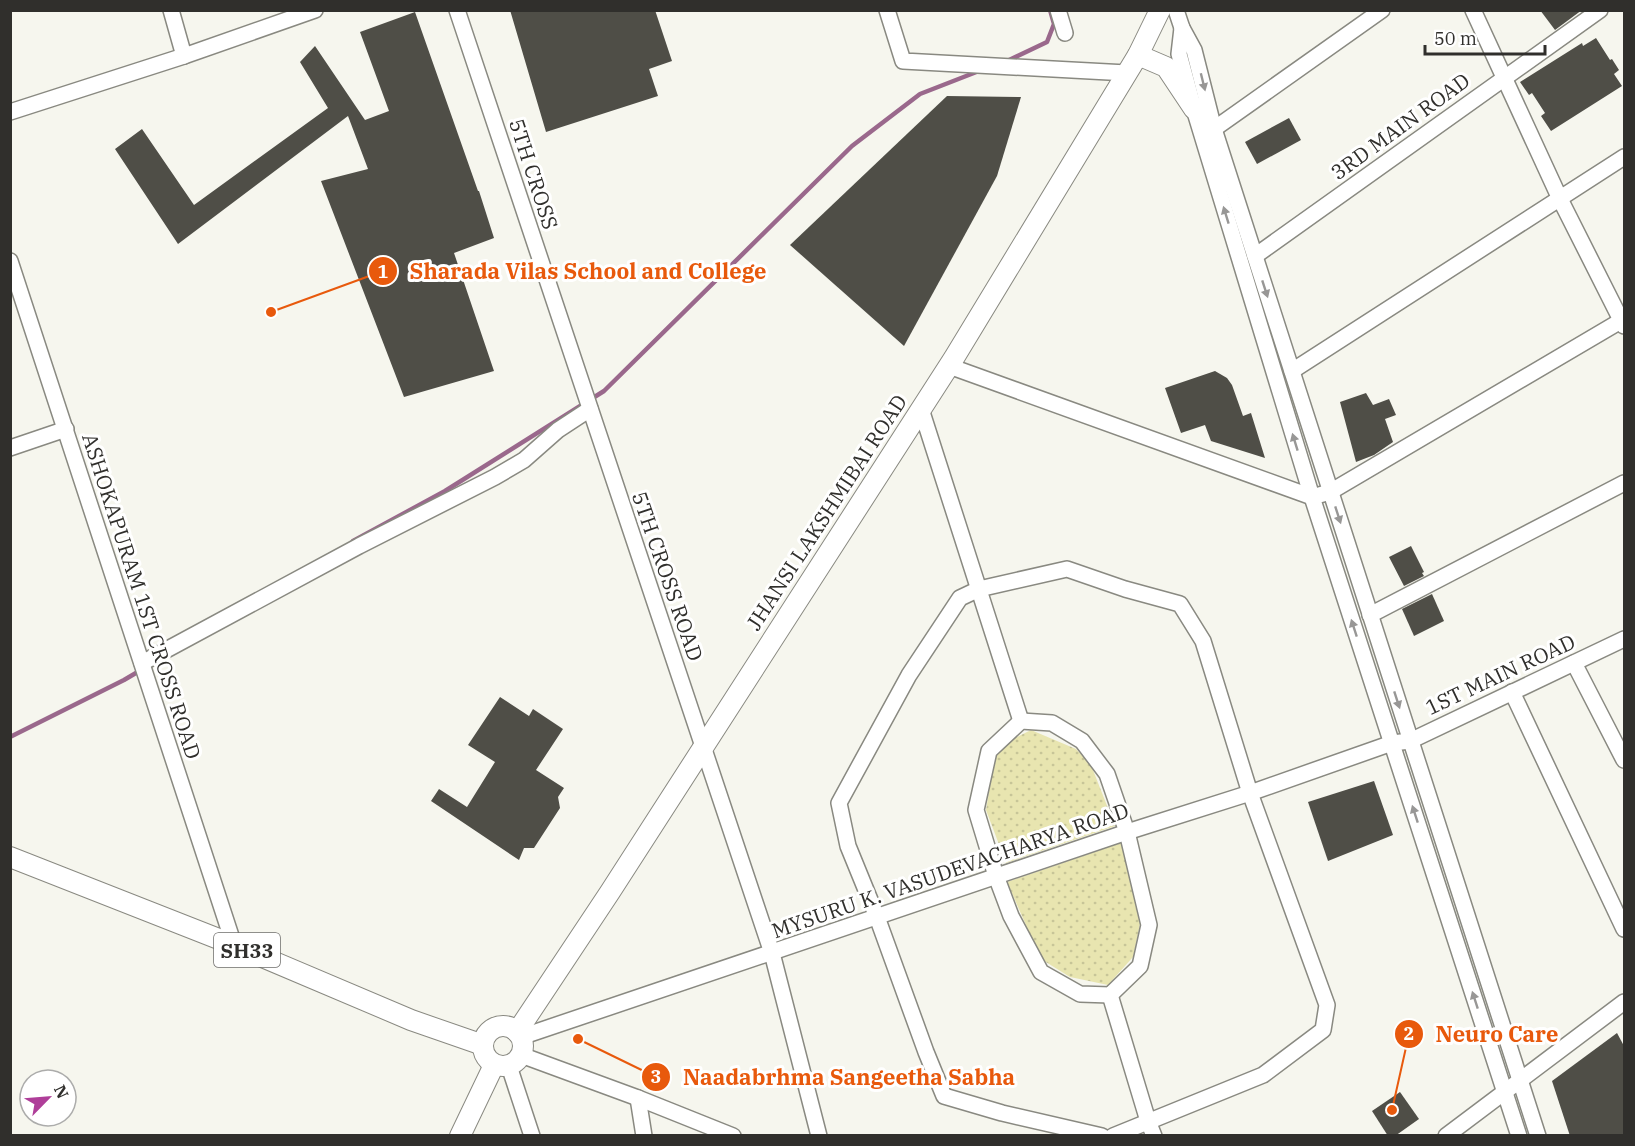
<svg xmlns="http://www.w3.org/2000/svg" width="1635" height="1146" font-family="'IBM Plex Serif',serif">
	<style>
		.park { fill: url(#park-dots) }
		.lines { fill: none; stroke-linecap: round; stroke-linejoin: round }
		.stream { stroke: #9a688c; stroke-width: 4.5 }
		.building { fill: #4f4e47 }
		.minor-casing { stroke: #898981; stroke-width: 18 }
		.major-casing { stroke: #898981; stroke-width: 22 }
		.minor { stroke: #fff; stroke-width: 15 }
		.major { stroke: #fff; stroke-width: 20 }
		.oneway { fill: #989796 }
		.labels { text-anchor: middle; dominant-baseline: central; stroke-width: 6; stroke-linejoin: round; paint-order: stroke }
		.shield { fill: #fff; stroke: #6e6d6b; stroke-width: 1.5 }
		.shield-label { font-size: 20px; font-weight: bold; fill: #302f2c }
		.street-label { font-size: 21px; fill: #302f2c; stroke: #fff }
		.leader { fill: none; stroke: #e8590c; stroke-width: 2 }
		.callout-dot { fill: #e8590c; stroke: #fff; stroke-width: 2 }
		.mark-label { font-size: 18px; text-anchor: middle; font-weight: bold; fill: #fff }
		.callout-label { font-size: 22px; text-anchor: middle; font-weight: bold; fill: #e8590c; stroke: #fff; stroke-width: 6; stroke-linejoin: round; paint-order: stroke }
	</style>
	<defs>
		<pattern id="park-dots" width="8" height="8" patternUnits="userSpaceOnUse" patternTransform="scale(1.5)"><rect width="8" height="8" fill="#e8e5b0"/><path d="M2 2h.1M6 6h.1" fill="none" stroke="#c7c598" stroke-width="1.8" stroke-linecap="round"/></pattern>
	</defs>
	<rect width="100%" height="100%" fill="#f6f6ee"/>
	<g class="park">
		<path d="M1031,730L1076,749L1091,765L1115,826L1006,863L986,810L991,780L999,746Z"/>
		<path d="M1121,843L1140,924L1133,957L1108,985L1070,977L1041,959L1007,882Z"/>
	</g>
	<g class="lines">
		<g class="stream">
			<path d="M1007,61L1047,42L1054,24L1050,10"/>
			<path d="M353,541L445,491L604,391L852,146L920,94L979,71"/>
			<path d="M10,737L124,680L141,670"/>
		</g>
	</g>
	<g class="building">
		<path d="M510,10H655L672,61L649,69L658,96L546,132Z"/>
		<path d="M1540,10H1582L1555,30Z"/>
		<path d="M415,12L478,191H479L494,238L454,253L494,371L404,397L321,181L368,169L348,116L178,244L115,149L142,129L194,205L328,108L300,62L315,46L365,120L389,111L360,32Z"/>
		<path d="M1596,38L1610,60L1612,59L1619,70L1614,74L1622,86L1551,131L1541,116L1545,113L1532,93L1529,95L1520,82L1582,43L1583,46Z"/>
		<path d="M947,96L1021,97L997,176L904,346L790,245Z"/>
		<path d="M1289,118L1301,140L1257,164L1245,142Z"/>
		<path d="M1215,371L1227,378L1232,385L1243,416L1251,413L1265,458L1211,441L1205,425L1181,433L1165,388Z"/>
		<path d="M1366,393L1373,405L1389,399L1396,415L1385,419L1393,442L1374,455L1356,462L1340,402Z"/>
		<path d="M1411,546L1424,572L1422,573L1424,576L1404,586L1389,557Z"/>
		<path d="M1432,594L1444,621L1414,636L1402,609Z"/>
		<path d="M500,697L529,716L533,709L563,729L536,770L564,788L558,797L560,808L534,848H524L519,860L431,801L439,789L467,807L495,762L468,745Z"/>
		<path d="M1374,781L1393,835L1328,861L1308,802Z"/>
		<path d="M1617,1033L1624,1046V1136H1570L1552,1081Z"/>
		<path d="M1400,1092L1419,1119L1395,1136H1388L1372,1111Z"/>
	</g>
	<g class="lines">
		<defs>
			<g id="minor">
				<path d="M171,10L184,56"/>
				<path d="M457,10L772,953L819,1136"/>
				<path d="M887,10L903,61L1127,73"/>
				<path d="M1058,10L1065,33"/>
				<path d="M1176,10L1182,28L1194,50L1214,129L1538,1136"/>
				<path d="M1473,10L1560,199L1624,326"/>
				<path d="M1182,28L1179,54L1194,109L1312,497L1519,1136"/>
				<path d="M10,112L184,56L315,10"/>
				<path d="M1214,129L1382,10"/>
				<path d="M1255,256L1600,10"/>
				<path d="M10,261L234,945"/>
				<path d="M949,366L1312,497L1330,492L1624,319"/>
				<path d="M1292,371L1624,157"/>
				<path d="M921,409L1021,721"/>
				<path d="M10,448L66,429"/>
				<path d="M1370,615L1624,483"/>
				<path d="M142,663L359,546L495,477L524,460L558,430L590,409"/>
				<path d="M1574,663L1624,760"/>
				<path d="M1512,692L1624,929"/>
				<path d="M1021,721L1052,723L1082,741L1107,774L1127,832L1149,925L1140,966L1110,995L1080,994L1041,972L1011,916L996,876L976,810L989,751Z"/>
				<path d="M1110,995L1148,1121L1154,1136"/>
				<path d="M521,1037L1127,832L1250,793L1392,743L1410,741L1624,639"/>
				<path d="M521,1055L638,1098L733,1136"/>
				<path d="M509,1066L532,1136"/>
				<path d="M638,1098L644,1136"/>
				<path d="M1102,1136L1002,1113L944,1096L926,1052L877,917L848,846L839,803L909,675L960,598L979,589L1067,569L1125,589L1180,604L1203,641L1250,793L1327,1005L1323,1030L1263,1075L1113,1136"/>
				<path d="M1446,1136L1624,1002"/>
			</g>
			<g id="major">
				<path d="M1138,55L1166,67L1194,109"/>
				<path d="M10,857L234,945L411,1020L483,1045"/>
				<circle cx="503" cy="1046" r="20"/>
				<path d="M517,1032L610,892L954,358L1138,55L1160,10"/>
				<path d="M460,1136L494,1065"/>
			</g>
		</defs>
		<use href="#minor" class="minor-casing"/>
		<use href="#major" class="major-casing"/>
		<use href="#minor" class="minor"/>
		<use href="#major" class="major"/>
	</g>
	<defs><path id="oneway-solid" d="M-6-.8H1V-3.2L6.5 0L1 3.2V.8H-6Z" transform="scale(1.5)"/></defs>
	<g class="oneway">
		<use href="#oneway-solid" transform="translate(1203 82) rotate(76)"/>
		<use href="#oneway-solid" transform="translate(1226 215) rotate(-107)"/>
		<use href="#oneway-solid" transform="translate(1265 289) rotate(72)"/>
		<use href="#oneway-solid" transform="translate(1295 442) rotate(-107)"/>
		<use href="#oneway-solid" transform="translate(1338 515) rotate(72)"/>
		<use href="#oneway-solid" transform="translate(1354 628) rotate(-108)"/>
		<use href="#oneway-solid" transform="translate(1397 700) rotate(72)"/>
		<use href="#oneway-solid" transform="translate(1415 814) rotate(-108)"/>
		<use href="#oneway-solid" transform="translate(1475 1000) rotate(-108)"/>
	</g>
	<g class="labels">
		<rect class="shield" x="214" y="933" width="66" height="34" rx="4.5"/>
		<g class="shield-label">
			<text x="247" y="950">SH33</text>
		</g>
		<g class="street-label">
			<text transform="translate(1400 126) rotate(-36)">3RD MAIN ROAD</text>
			<text transform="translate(534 174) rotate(72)">5TH CROSS</text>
			<text transform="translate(826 512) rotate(-57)">JHANSI LAKSHMIBAI ROAD</text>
			<text transform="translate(668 576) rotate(71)">5TH CROSS ROAD</text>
			<text transform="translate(142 596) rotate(72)">ASHOKAPURAM 1ST CROSS ROAD</text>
			<text transform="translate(1500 674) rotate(-25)">1ST MAIN ROAD</text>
			<text transform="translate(950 870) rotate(-19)">MYSURU K. VASUDEVACHARYA ROAD</text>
		</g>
	</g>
	<path class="leader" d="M271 312L383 271M1392 1110L1409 1034M578 1039L656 1077"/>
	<g class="callout-dot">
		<circle cx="271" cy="312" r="6"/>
		<circle cx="1392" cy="1110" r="6"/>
		<circle cx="578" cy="1039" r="6"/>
		<circle cx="383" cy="271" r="15"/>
		<circle cx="1409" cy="1034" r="15"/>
		<circle cx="656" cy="1077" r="15"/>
	</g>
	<g class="mark-label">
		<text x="383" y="278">1</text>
		<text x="1409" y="1040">2</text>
		<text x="656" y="1083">3</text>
	</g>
	<g class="callout-label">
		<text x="588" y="279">Sharada Vilas School and College</text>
		<text x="1497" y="1042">Neuro Care</text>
		<text x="849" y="1085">Naadabrhma Sangeetha Sabha</text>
	</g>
	<rect width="1635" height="1146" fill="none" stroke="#302f2c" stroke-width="24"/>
	<g transform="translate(48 1098) rotate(65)"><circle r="28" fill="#ffffff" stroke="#acacab" stroke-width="1.5"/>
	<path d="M0-4.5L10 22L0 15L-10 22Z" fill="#af3e99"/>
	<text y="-9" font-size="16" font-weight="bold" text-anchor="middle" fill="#302f2c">N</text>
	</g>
	<path d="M1425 45v9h120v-9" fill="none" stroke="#302f2c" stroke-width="3"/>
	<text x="1434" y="45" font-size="18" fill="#302f2c" stroke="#ffffff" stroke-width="4.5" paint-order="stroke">50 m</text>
</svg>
